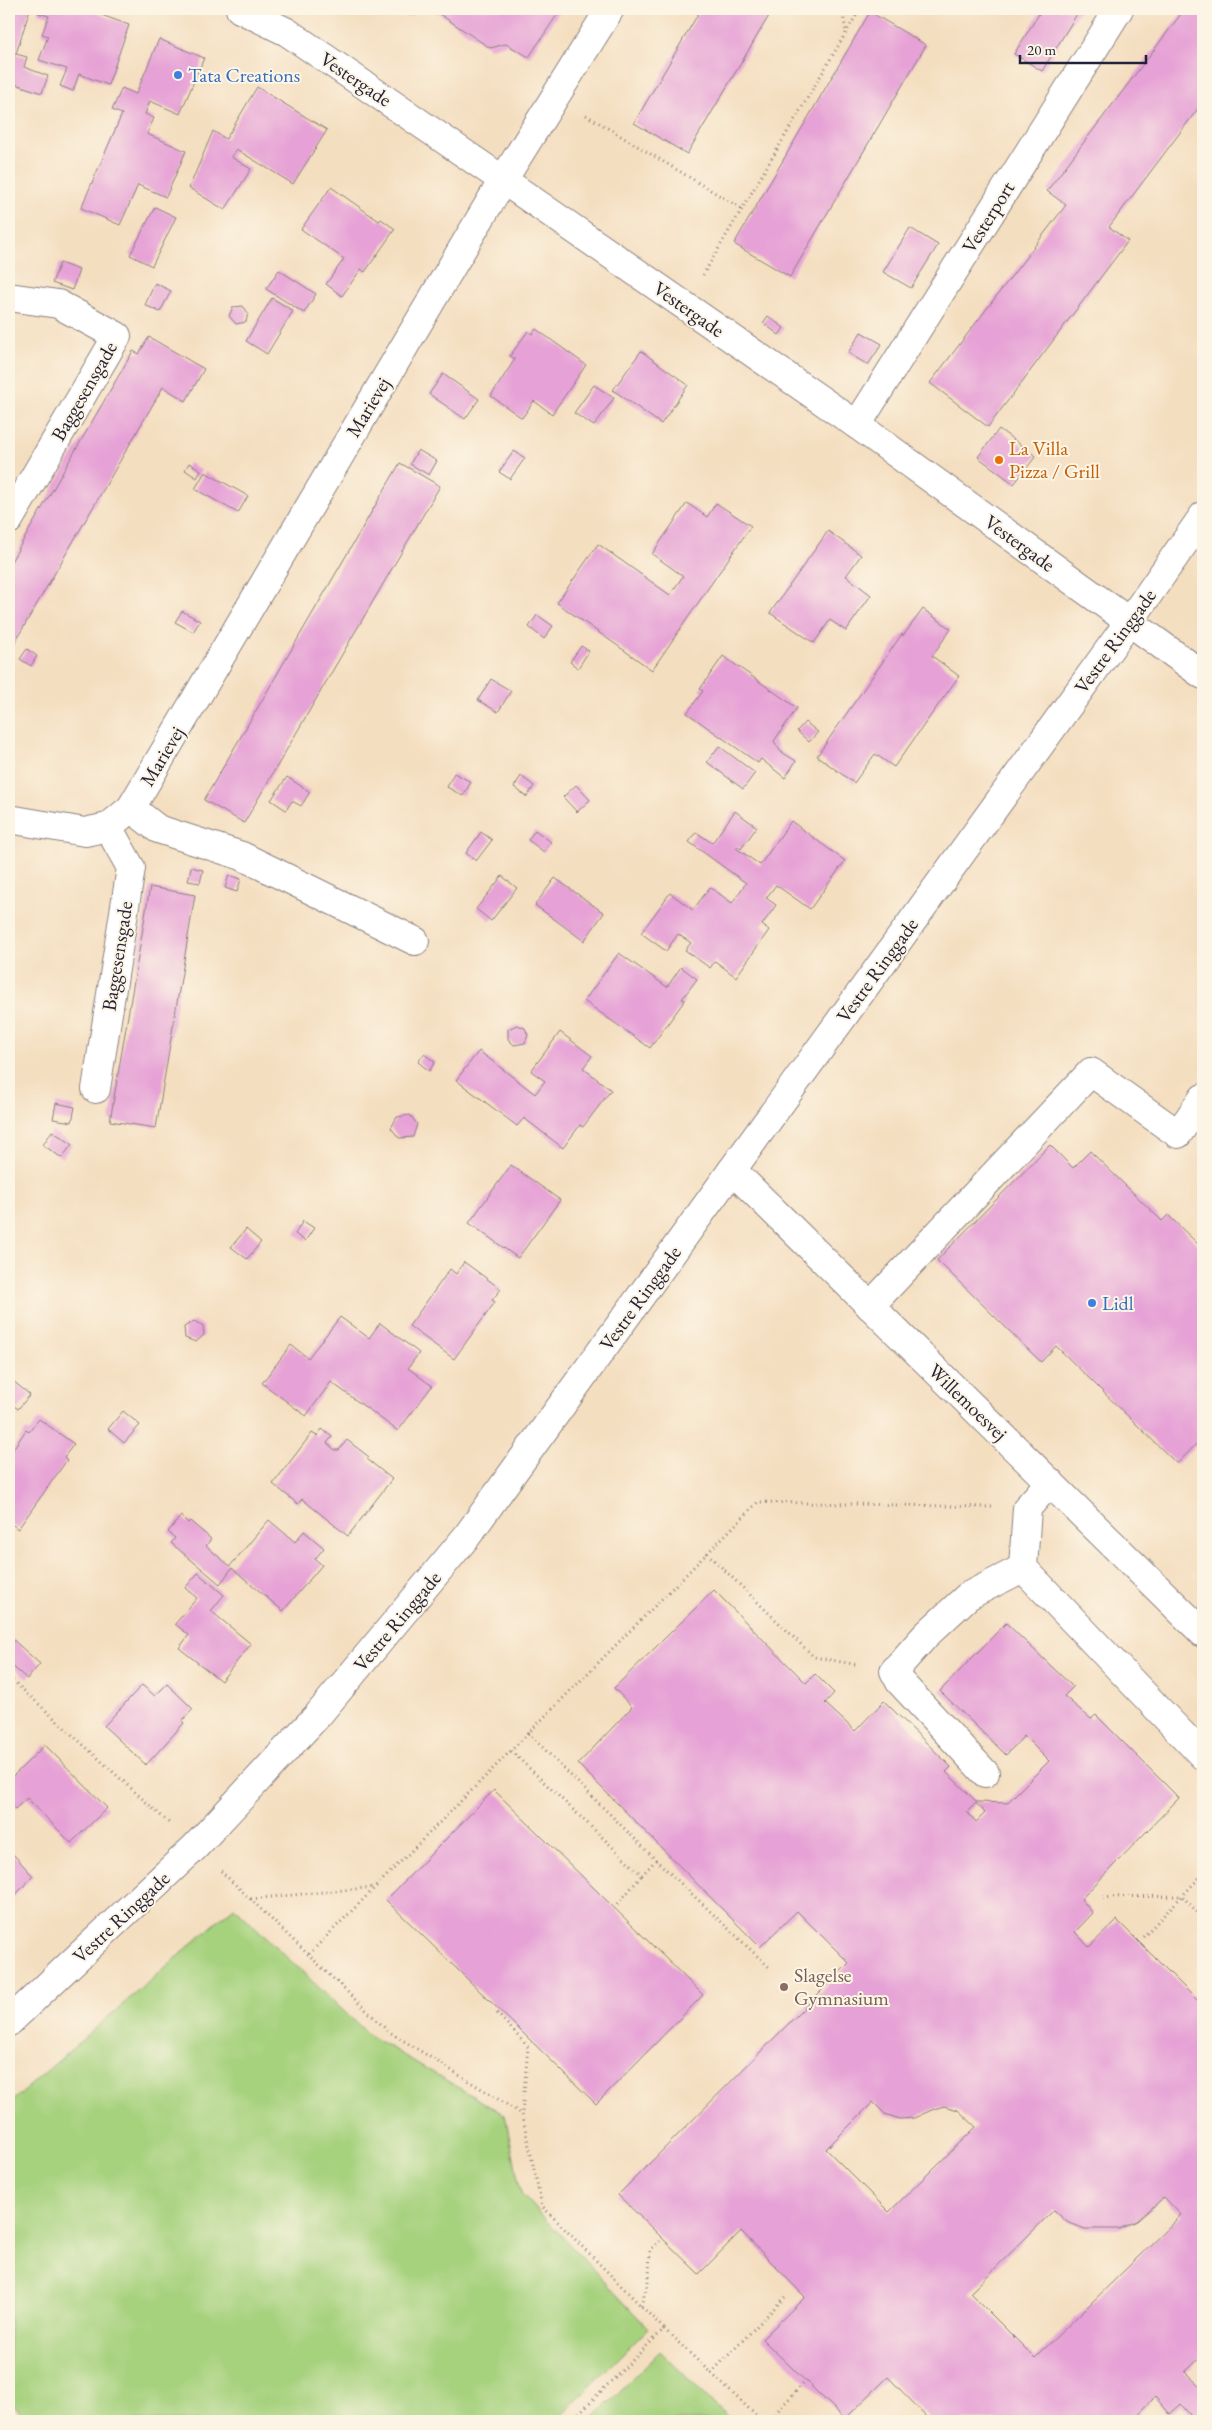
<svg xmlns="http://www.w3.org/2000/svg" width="1212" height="2430" font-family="'EB Garamond',serif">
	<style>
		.green { fill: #a6d17d; stroke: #647a5c }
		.building { fill: #e6a1d6; fill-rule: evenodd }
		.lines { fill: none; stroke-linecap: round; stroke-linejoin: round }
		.minor-casing { stroke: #8b807e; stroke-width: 30 }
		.path { stroke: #8b807e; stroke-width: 3; stroke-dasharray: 1 4; stroke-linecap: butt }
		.minor { stroke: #fff; stroke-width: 28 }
		.shop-dot { fill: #3f7fe0; stroke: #fcf5e5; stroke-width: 2 }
		.food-dot { fill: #e8710a; stroke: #fcf5e5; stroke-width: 2 }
		.education-dot { fill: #8d6e63; stroke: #fcf5e5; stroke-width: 2 }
		.labels { text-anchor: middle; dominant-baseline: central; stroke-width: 4; stroke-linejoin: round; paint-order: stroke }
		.shop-label { font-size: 20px; fill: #366cbe; stroke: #fcf5e5; text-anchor: start }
		.street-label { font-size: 20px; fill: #22223b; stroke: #fcf5e5 }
		.food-label { font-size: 20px; fill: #c56008; stroke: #fcf5e5; text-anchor: start }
		.education-label { font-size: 20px; fill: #785e54; stroke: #fcf5e5; text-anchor: start }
	</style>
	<rect width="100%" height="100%" fill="#fcf5e5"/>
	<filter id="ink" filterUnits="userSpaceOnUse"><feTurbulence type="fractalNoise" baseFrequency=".02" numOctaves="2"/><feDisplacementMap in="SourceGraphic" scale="10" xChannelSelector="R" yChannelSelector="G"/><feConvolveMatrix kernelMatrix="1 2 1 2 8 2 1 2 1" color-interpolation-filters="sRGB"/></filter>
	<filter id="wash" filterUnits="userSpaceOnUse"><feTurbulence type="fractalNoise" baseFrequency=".0096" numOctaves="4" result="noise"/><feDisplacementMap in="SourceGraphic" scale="20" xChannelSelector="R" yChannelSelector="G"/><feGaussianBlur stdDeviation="1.12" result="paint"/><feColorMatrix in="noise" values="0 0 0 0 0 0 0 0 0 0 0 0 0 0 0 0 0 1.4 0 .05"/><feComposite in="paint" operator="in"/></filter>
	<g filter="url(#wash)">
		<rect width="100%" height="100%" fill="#f4dec0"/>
		<g class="green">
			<path d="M234,1907L369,2035L505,2115L521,2193L648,2328L555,2421H29L9,2401V2104Z"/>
			<path d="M660,2351L731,2421H590Z"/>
		</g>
		<g id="blocks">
			<g class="building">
				<path d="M9,9H30L16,54L27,57L24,67L48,76L42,93L9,82V71L15,53L9,51Z"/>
				<path d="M39,9H85L129,25L108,85L79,74L73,91L60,86L67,69L39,60L48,36L42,34L49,16L38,13Z"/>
				<path d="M395,9H415L412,16Z"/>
				<path d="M432,9H561L529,57L506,44L490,48Z"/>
				<path d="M701,9H773L687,154L634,123Z"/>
				<path d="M1042,9H1080L1042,71L1014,54Z"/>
				<path d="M1174,9H1203V102L1109,227L1128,241L988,427L930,383L1066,205L1047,191L1181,14Z"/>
				<path d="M870,12L926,45L790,277L734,244Z"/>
				<path d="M159,39L204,58L180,114L150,101L145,114L154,118L147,134L186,151L166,197L138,185L120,225L81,208L122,114L112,110L122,88L136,94Z"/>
				<path d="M257,87L327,130L293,184L236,149L231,157L251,169L225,210L189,188L213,131L226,139Z"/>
				<path d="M331,187L379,221L381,219L395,229L365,272L361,269L342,296L326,284L344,259L301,229Z"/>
				<path d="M155,207L176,217L152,266L130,255Z"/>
				<path d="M910,228L938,245L911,288L883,272Z"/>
				<path d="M60,263L79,270L72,290L52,283Z"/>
				<path d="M279,270L316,294L304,313L266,289Z"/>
				<path d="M155,283L171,291L160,312L145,305Z"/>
				<path d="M272,298L293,311L267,354L246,341Z"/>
				<path d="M243,306L248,313L246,322L236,324L229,316L233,307Z"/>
				<path d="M768,316L784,328L779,335L763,323Z"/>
				<path d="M536,329L586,365L552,414L534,401L522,418L491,396L515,359L510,356L528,331L532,334Z"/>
				<path d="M861,332L882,344L868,365L848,353Z"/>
				<path d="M149,337L204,369L186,401L163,387L9,652V565L133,351L139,354Z"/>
				<path d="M641,351L688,385L661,424L613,390Z"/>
				<path d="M443,374L479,399L465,419L429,394Z"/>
				<path d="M594,385L614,398L594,426L574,413Z"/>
				<path d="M999,429L1036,456L1014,484L978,457Z"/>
				<path d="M418,450L437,461L429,475L410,464Z"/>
				<path d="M514,451L525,458L510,479L499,472Z"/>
				<path d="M189,463L201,470L197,478L185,470Z"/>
				<path d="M400,463L440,486L244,823L204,800Z"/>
				<path d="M205,472L248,496L238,513L195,489Z"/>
				<path d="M687,503L707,517L716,503L751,526L652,670L557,603L598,544L670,595L683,576L652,554Z"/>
				<path d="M828,531L861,555L846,576L871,595L846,631L830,620L814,643L770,613Z"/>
				<path d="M923,609L951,629L932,656L959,676L894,767L875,754L854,783L817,756L902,634L903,636Z"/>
				<path d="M182,611L200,621L193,632L175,622Z"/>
				<path d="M537,615L553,626L544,639L529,627Z"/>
				<path d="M581,646L589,651L578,668L570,662Z"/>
				<path d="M27,649L37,656L31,666L20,659Z"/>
				<path d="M723,656L797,708L774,741L780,751L796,761L785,778L761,759L758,763L687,713L703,691L700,689Z"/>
				<path d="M491,679L511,691L498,712L478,700Z"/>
				<path d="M805,722L818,732L809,742L797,731Z"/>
				<path d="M719,746L755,773L743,789L707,762Z"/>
				<path d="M454,773L471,782L463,796L447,787Z"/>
				<path d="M521,776L534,786L527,797L514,787Z"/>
				<path d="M287,777L310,792L301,806L292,801L286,810L271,800Z"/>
				<path d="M576,785L590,800L577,812L563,797Z"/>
				<path d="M735,811L757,827L741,849L738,846L736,848L760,865L791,821L845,861L810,909L776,885L766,898L776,905L762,925L769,930L736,977L715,961L710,968L685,950L691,943L678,934L666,951L641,933L670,893L693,910L710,887L732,903L746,883L689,842L696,832L712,843Z"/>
				<path d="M535,830L551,842L544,852L528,840Z"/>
				<path d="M481,832L492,840L476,861L466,853Z"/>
				<path d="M191,867L203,870L200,883L188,881Z"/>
				<path d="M229,875L241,879L237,892L225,888Z"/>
				<path d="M502,876L517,888L491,921L476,909Z"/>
				<path d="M555,878L604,913L584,941L535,905Z"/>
				<path d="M150,887L195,895L156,1128L110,1121Z"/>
				<path d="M619,953L667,987L681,967L697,979L682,999L685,1000L650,1048L584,1001Z"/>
				<path d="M517,1025L525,1028L528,1035L525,1043L514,1045L508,1039V1029Z"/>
				<path d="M560,1032L592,1056L583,1068L611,1090L583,1127L580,1125L563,1148L524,1118L517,1126L456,1080L479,1051L535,1094L545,1081L531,1071Z"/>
				<path d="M424,1054L435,1062L429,1071L418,1062Z"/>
				<path d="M56,1103L75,1107L72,1122L53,1119Z"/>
				<path d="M410,1115L417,1124L413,1137L399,1138L391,1128L397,1117Z"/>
				<path d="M52,1131L72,1144L62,1158L43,1145Z"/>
				<path d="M1050,1145L1073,1168L1090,1151L1162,1221L1168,1215L1203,1249V1437L1177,1464L1056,1346L1041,1362L937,1260Z"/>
				<path d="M511,1165L560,1200L518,1258L469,1223Z"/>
				<path d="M303,1221L314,1228L305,1241L295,1234Z"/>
				<path d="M246,1229L261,1242L247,1259L231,1247Z"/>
				<path d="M464,1262L501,1289L492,1300L495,1302L454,1359L409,1326L450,1269L456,1274Z"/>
				<path d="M340,1317L369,1338L380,1323L419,1353L408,1368L432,1386L398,1431L331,1382L306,1416L262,1383L291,1345L308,1358Z"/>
				<path d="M194,1321L203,1326L204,1335L196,1342L185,1338L184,1327Z"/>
				<path d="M12,1380L30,1395L18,1409L9,1402V1384Z"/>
				<path d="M123,1411L140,1425L124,1443L108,1429Z"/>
				<path d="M39,1419L74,1444L64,1457L67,1460L18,1529L9,1522V1455L26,1430L29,1432Z"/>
				<path d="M322,1429L332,1437L327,1443L335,1450H339L347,1440L369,1457L367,1459L392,1479L348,1536L302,1499L298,1504L273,1484L312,1433L317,1436Z"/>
				<path d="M181,1516L188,1523L190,1521L211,1539L206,1546L230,1566L269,1520L295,1542L304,1531L324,1548L315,1559L322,1565L283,1611L232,1568L220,1584L171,1543L175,1538L168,1532Z"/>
				<path d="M198,1573L224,1595L211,1611L251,1644L221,1681L179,1648L189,1635L175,1624L197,1598L185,1588Z"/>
				<path d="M714,1590L806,1683L815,1674L834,1693L825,1703L855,1731L884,1701L951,1767L946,1772L977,1802L1007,1803L1049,1761L1024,1736L1006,1755L940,1691L1006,1623L1073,1687L1064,1696L1091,1719L1096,1715L1179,1798L1081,1899L1093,1913L1075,1932L1089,1947L1117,1920L1203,2006V2355L1185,2372L1203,2389V2421H1195L1181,2404L1170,2414L1155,2397L1132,2421H931L888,2377L845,2419L762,2339L805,2297L741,2231L699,2274L618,2195L849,1963L797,1911L760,1947L578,1764L632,1707L614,1688ZM976,1803L985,1813L976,1822L967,1812ZM873,2102L885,2114L900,2119L914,2118L934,2109L944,2106L958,2110L976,2127L889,2212L826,2149ZM1164,2197L1181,2215L1035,2358L970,2293L1054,2210L1067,2222L1085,2229H1119L1137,2221Z"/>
				<path d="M9,1636L40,1664L27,1679L9,1663Z"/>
				<path d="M167,1684L193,1709L182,1721L184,1723L146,1765L104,1726L142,1685L155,1696Z"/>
				<path d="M45,1745L107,1808L71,1843L27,1798L15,1809L9,1803V1780Z"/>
				<path d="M494,1790L703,1995L596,2104L386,1900Z"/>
				<path d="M13,1854L33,1876L9,1902V1857Z"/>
			</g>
		</g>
	</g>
	<g filter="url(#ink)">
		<use href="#blocks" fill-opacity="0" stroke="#8b807e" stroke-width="1"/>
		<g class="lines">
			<defs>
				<g id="minor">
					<path d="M240,9L287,32L503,180L857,425L1203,675"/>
					<path d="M9,297L58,304L117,336L9,520"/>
					<path d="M857,425L1119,9"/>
					<path d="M131,808L158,829L242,856L415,941"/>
					<path d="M9,819L85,832L108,827L131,808L503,180L610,9"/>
					<path d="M96,1089L131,868L108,827"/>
					<path d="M732,1170L1203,1633"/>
					<path d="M870,1306L1091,1072L1178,1134L1203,1098"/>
					<path d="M1050,1482L1027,1508L1023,1568L1203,1756"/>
					<path d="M985,1773L900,1682L894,1671L926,1635L968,1596L1023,1568"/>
					<path d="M9,2022L195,1847L318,1715L467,1536L1129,622L1203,516"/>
				</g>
			</defs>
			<use href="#minor" class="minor-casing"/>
			<g class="path">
				<path d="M842,9L846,31"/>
				<path d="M586,115L742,209"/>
				<path d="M703,275L860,9"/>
				<path d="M707,1553L814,1657L859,1665"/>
				<path d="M9,1677L169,1823"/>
				<path d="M528,1733L656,1860"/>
				<path d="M511,1751L642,1875L656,1860L771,1969"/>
				<path d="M221,1871L388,2031L522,2114L542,2206L664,2329L571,2421"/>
				<path d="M1103,1897L1182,1896L1203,1918"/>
				<path d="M251,1899L375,1887"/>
				<path d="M618,1904L642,1875"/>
				<path d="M1143,1937L1203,1874"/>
				<path d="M309,1954L758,1502L992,1507"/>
				<path d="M497,2013L528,2047L522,2114"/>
				<path d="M641,2306L649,2278L650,2250L660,2241"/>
				<path d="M664,2329L762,2421"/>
				<path d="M711,2373L787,2295"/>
				<path d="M768,2421L803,2384"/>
			</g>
			<use href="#minor" class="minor"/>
		</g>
	</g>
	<g class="shop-dot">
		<circle cx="178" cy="75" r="5"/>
		<circle cx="1092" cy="1303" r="5"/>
	</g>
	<circle class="food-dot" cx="999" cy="460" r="5"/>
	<circle class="education-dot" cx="784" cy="1987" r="5"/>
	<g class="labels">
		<g class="shop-label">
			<text x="188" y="75">Tata Creations</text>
			<text x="1102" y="1303">Lidl</text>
		</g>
		<g class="street-label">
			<text transform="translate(356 79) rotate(34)">Vestergade</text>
			<text transform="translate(988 217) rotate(-58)">Vesterport</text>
			<text transform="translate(689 309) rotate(35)">Vestergade</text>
			<text transform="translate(84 391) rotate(-60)">Baggesensgade</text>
			<text transform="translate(368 407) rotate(-59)">Marievej</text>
			<text transform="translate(1020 543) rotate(36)">Vestergade</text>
			<text transform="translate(1115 641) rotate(-54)">Vestre Ringgade</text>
			<text transform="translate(162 756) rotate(-59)">Marievej</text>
			<text transform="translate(117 956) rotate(-81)">Baggesensgade</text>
			<text transform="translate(877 970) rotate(-54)">Vestre Ringgade</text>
			<text transform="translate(640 1298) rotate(-54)">Vestre Ringgade</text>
			<text transform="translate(968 1402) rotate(44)">Willemoesvej</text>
			<text transform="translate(397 1621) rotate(-50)">Vestre Ringgade</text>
			<text transform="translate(121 1917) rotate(-43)">Vestre Ringgade</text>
		</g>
		<g class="food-label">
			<text x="1009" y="448">La Villa<tspan x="1009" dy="23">Pizza / Grill</tspan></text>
		</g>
		<g class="education-label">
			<text x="794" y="1975">Slagelse<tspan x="794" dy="23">Gymnasium</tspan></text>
		</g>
	</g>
	<rect width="1212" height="2430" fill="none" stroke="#fcf5e5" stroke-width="30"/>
	<path d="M1020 55v8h126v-8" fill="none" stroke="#22223b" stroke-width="2.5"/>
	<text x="1027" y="55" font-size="15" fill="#22223b" stroke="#fcf5e5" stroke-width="4" paint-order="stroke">20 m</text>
</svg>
